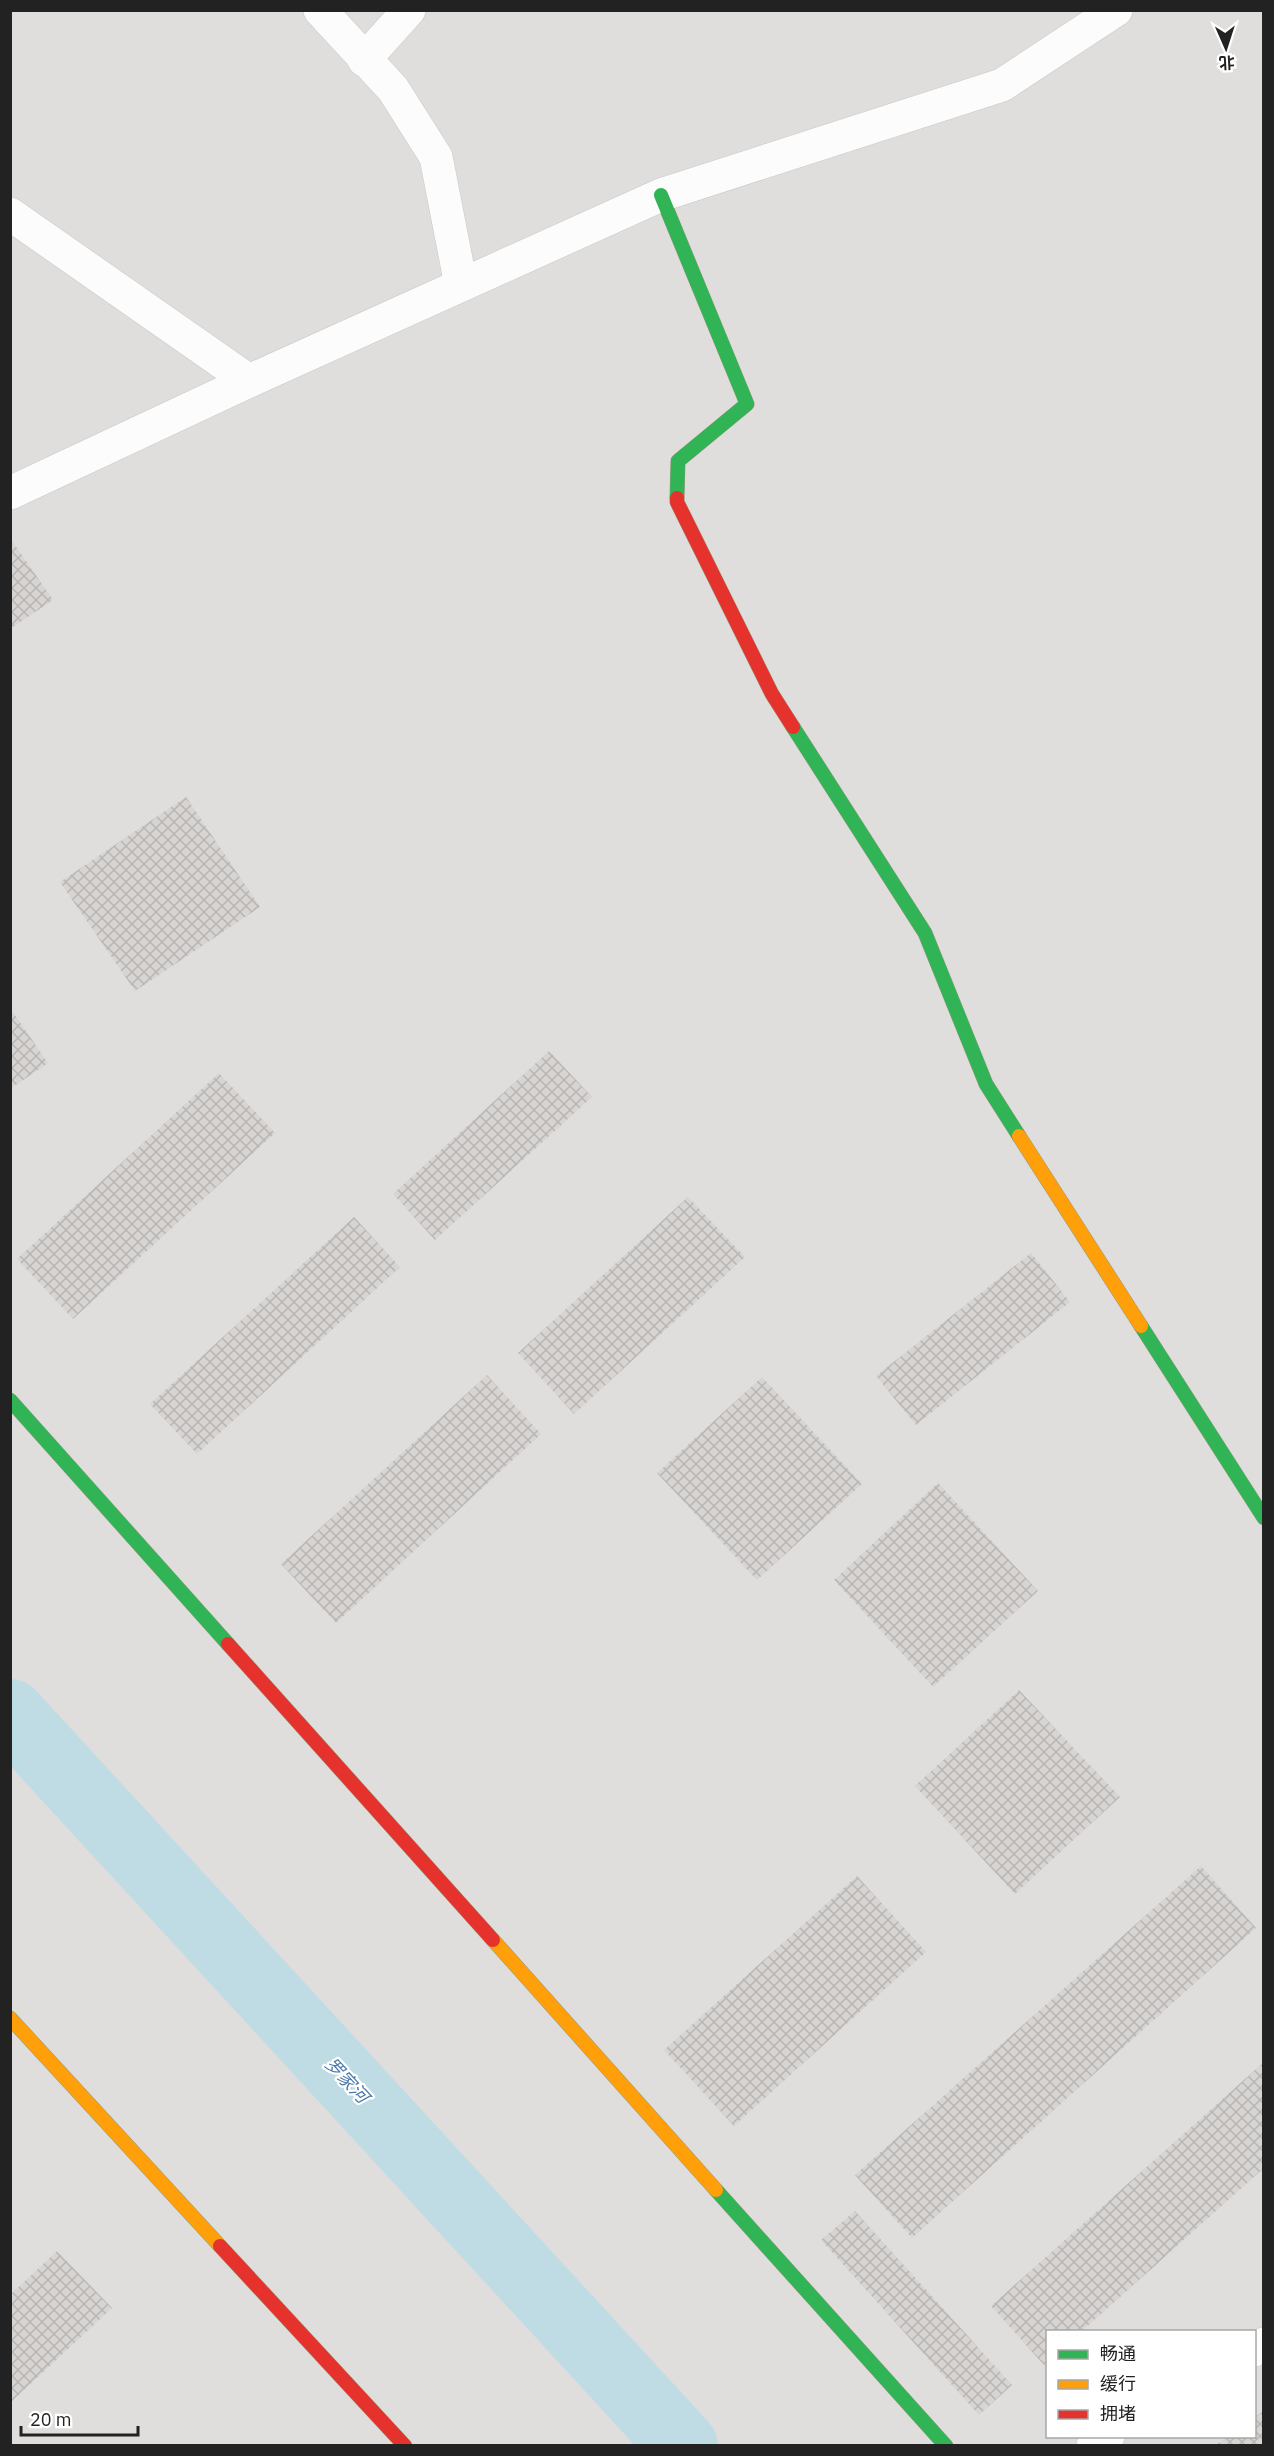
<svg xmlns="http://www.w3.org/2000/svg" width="1274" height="2456" font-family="'IBM Plex Sans','Noto Sans SC',sans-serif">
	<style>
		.residential { fill: #dfdedc; fill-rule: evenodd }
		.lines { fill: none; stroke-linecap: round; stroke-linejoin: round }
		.river { stroke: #bfdbe3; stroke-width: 70 }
		.building { fill: url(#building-cross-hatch) }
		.street-casing { stroke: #c9c8c7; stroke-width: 34 }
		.fast-casing { stroke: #999a82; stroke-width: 15 }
		.slow-casing { stroke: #999a82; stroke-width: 15 }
		.jam-casing { stroke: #999a82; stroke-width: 15 }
		.street { stroke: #fdfcfc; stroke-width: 33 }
		.fast { stroke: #30b455; stroke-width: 14 }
		.slow { stroke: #ff9f0a; stroke-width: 14 }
		.jam { stroke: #e5322d; stroke-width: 14 }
		.labels { text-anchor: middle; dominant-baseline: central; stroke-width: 4.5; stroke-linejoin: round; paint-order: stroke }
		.water-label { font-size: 18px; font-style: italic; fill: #4a7aab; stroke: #fff }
	</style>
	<defs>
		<pattern id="building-cross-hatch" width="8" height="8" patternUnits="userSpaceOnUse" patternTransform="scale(1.5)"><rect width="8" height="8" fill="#d7d4d2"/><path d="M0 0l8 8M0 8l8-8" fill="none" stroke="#b8b6b4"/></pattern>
	</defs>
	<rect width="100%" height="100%" fill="#f0eeeb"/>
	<path class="residential" d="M11,11H1263V2445L11,2446ZM1048,2332H1254V2436H1048Z"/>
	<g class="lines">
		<path class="river" d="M10,1714L683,2446"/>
	</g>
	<g class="building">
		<path d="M10,538L53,600L10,629Z"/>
		<path d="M186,797L260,907L135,991L60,882Z"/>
		<path d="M10,1008L48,1063L10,1089Z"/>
		<path d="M549,1051L592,1097L435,1240L393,1194Z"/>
		<path d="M219,1073L275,1133L73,1319L17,1259Z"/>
		<path d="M688,1197L745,1257L574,1414L518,1353Z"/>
		<path d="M354,1217L400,1267L197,1454L150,1404Z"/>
		<path d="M1031,1253L1070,1302L916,1425L876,1376Z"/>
		<path d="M487,1375L541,1434L336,1623L281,1564Z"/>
		<path d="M762,1377L862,1484L757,1580L657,1473Z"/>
		<path d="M938,1483L1038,1591L933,1687L834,1580Z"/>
		<path d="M1019,1690L1120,1797L1015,1894L915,1786Z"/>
		<path d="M1201,1866L1256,1928L912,2238L855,2175Z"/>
		<path d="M857,1876L926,1952L734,2126L664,2050Z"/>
		<path d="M1264,2062V2168L1081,2332H1048V2362L1044,2365L991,2306Z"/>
		<path d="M855,2211L1012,2385L979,2415L821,2240Z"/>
		<path d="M57,2251L112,2308L10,2403V2295Z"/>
		<path d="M1264,2411V2446H1215L1227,2436H1254V2417Z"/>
	</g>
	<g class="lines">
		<defs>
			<g id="street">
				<path d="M320,10L393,89L436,157L461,285"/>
				<path d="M364,60L409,10"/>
				<path d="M10,214L249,381"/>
				<path d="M10,493L249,381L661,195L1002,85L1116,10"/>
				<path d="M1254,2350L1264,2344"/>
				<path d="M1093,2446L1108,2436"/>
			</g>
			<g id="fast">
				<path d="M661,195L747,404L678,461L677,498"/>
				<path d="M793,727L925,933L986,1084L1019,1136"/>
				<path d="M1141,1326L1264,1518"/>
				<path d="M10,1400L228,1644"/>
				<path d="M716,2190L946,2446"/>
			</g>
			<g id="slow">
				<path d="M1019,1136L1141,1326"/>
				<path d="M493,1940L716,2190"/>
				<path d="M10,2018L220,2246"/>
			</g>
			<g id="jam">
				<path d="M677,498V502L772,694L793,727"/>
				<path d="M228,1644L493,1940"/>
				<path d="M220,2246L405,2446"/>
			</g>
		</defs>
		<use href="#street" class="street-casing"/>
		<use href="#fast" class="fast-casing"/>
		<use href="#slow" class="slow-casing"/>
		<use href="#jam" class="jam-casing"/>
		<use href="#street" class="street"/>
		<use href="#fast" class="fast"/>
		<use href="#slow" class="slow"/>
		<use href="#jam" class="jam"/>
	</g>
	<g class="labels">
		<g class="water-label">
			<text transform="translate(347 2080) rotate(47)">罗家河</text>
		</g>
	</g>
	<rect width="1274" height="2456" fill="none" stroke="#222222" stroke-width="24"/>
	<rect x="1046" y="2330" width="210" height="108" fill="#ffffff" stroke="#a7a7a7" stroke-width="1.5"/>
	<rect x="1058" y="2350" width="30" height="9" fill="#30b455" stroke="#a7a7a7" stroke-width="1.5"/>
	<text x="1100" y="2360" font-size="18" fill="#222222">畅通</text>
	<rect x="1058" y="2380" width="30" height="9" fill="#ff9f0a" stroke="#a7a7a7" stroke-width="1.5"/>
	<text x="1100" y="2390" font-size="18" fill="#222222">缓行</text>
	<rect x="1058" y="2410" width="30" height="9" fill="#e5322d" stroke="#a7a7a7" stroke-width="1.5"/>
	<text x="1100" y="2420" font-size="18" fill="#222222">拥堵</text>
	<g transform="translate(1226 48) rotate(177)" stroke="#ffffff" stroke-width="4.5" paint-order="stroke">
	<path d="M0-4.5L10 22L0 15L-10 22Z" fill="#222222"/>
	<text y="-9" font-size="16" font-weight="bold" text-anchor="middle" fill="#222222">北</text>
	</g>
	<path d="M21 2426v9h117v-9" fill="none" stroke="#222222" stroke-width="3"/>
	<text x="30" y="2426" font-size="18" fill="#222222" stroke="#ffffff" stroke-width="4.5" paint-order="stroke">20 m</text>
</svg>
